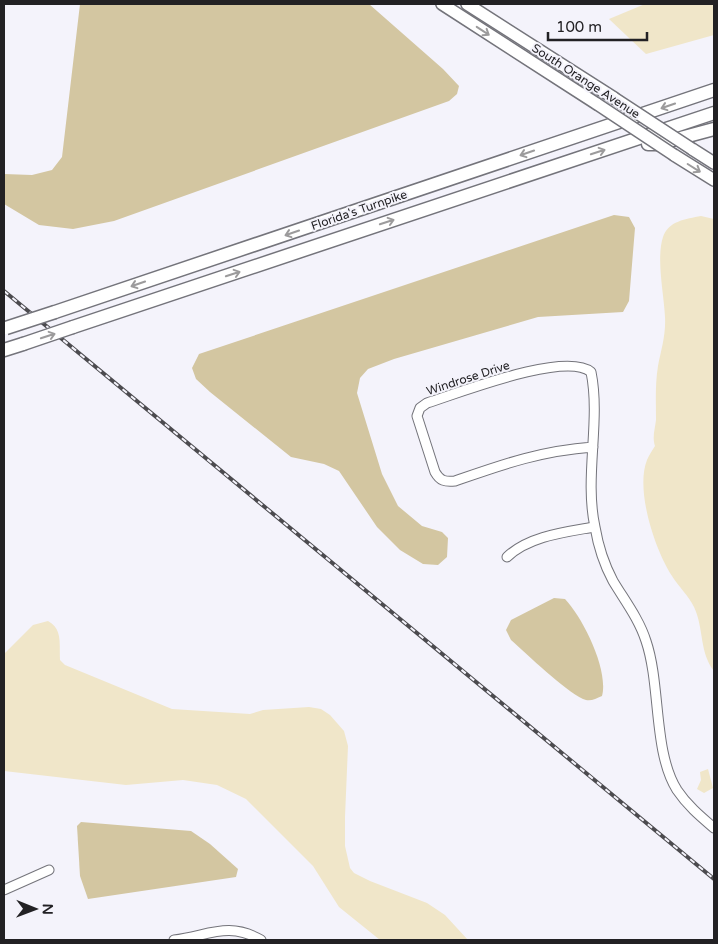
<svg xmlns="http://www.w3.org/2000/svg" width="718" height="944" font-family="'Varela Round',sans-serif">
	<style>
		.green { fill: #f0e6c9 }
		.water { fill: #d3c6a1 }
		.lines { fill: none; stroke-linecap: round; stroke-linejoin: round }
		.minor-casing { stroke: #74747b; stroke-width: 11 }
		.major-casing { stroke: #74747b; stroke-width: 14 }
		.highway-casing { stroke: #74747b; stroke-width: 15 }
		.minor { stroke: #fff; stroke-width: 9 }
		.major { stroke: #fff; stroke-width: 11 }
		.highway { stroke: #fff; stroke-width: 12 }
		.rail-casing { stroke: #4c4b4f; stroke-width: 4 }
		.rail { stroke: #f4f3fb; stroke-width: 2; stroke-dasharray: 5.5; stroke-linecap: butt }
		.major-bridge-casing { stroke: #74747b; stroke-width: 14; stroke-linecap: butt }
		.highway-bridge-casing { stroke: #74747b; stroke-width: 15; stroke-linecap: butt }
		.major-bridge { stroke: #fff; stroke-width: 11 }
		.highway-bridge { stroke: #fff; stroke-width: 12 }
		.oneway { stroke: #9c9b9c }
		.labels { text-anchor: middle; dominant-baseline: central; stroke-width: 4; stroke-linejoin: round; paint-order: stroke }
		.street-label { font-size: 12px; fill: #222124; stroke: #f4f3fb }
	</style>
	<rect width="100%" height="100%" fill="#f4f3fb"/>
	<g class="green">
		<path d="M645,4H714V35L646,54L609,19Z"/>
		<path d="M701,216L714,219V671C699,652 704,628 694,607C689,596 678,586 672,576C655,550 635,490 647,460C649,455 652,451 655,446C652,437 655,429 656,420C656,403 655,384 658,366C661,350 666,335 665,317C664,294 656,259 663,237C668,221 686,219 701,216Z"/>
		<path d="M48,621C63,629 59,644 60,660L65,665L172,709L250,714L263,710L309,707L321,709L330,715L344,731L348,746L345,817V846L350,868L354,873L370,881L427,903L445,915L468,940H380L339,907L313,866L246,799L217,785L183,780L126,785L4,771V654L33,625Z"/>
		<path d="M708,769L713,788L704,793L697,789L701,780L700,772Z"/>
	</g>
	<g class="water">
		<path d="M80,4H369L443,69L459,86L457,94L449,101L114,221L73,229L39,225L4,204V174L32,175L52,170L62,157Z"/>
		<path d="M614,215L629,217L635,228L629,301L623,312L538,317L394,359L368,369L360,378L357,393L382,474L398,506L422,526L442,532L448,538L447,557L438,565L423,564L400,550L377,527L339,471L324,464L291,457L210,392L196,379L192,368L199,354Z"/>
		<path d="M554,598L565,599C583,618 609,670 602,696C595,699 590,702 583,699C564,690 528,655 511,640L506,630L511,620Z"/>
		<path d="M81,822L191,831L210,844L238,869L236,877L88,899L80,876L77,826Z"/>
	</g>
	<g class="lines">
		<defs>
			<g id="minor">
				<path d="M593,447C540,451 504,464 455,481C445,482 440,481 435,472L417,416L420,408L427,403C459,393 565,351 591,372C601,421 584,477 595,527C598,545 605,566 613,581C625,601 639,619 646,641C661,685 653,752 677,790C687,805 700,816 714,828"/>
				<path d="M507,557C529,536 566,532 594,527"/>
				<path d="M4,890L49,870"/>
				<path d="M174,940C208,936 228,921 261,940"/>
			</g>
			<g id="major">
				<path d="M442,4L597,104"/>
				<path d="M467,4L614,98"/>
				<path d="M692,149L714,163"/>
				<path d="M674,155L714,180"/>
			</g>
			<g id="highway">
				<path d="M648,144H658L714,129"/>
				<path d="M55,312L714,90"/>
				<path d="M73,327L714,113"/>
				<path d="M4,350L23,344"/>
			</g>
		</defs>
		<use href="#minor" class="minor-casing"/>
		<use href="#major" class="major-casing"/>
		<use href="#highway" class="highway-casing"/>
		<use href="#minor" class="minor"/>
		<use href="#major" class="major"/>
		<use href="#highway" class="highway"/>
		<defs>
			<path id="rail" d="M4,291L714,879"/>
		</defs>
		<use href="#rail" class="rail-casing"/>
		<use href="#rail" class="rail"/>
		<defs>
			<g id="major-bridge">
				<path d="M614,98L692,149"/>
				<path d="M597,104L674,155"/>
			</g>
			<g id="highway-bridge">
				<path d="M6,328L55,312"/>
				<path d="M23,344L73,327"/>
			</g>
		</defs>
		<use href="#major-bridge" class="major-bridge-casing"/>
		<use href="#highway-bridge" class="highway-bridge-casing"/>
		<use href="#major-bridge" class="major-bridge"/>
		<use href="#highway-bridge" class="highway-bridge"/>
	</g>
	<defs><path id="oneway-shaft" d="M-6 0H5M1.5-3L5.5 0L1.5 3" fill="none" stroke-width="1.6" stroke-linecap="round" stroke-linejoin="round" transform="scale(1.25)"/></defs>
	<g class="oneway">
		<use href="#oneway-shaft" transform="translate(483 31) rotate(33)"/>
		<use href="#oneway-shaft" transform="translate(668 106) rotate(161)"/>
		<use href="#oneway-shaft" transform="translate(598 152) rotate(-18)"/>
		<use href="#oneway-shaft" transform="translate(527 153) rotate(161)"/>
		<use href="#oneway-shaft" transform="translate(694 168) rotate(32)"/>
		<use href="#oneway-shaft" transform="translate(387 222) rotate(-18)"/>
		<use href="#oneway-shaft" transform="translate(292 233) rotate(161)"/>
		<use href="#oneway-shaft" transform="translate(233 274) rotate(-18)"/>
		<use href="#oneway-shaft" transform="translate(138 284) rotate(161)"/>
		<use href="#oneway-shaft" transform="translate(48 336) rotate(-18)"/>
	</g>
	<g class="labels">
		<g class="street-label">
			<text transform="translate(586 81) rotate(33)">South Orange Avenue</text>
			<text transform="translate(359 210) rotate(-19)">Florida's Turnpike</text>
			<text transform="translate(468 378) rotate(-18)">Windrose Drive</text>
		</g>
	</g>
	<rect width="718" height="944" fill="none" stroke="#222124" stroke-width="10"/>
	<g transform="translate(35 909) rotate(91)" stroke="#f4f3fb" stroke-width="4" paint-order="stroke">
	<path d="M0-4L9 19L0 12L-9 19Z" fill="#222124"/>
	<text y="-8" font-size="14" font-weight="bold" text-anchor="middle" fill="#222124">N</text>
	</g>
	<path d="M548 32v8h99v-8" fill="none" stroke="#222124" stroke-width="2.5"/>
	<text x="556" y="32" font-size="15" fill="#222124" stroke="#f4f3fb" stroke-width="4" paint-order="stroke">100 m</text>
</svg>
